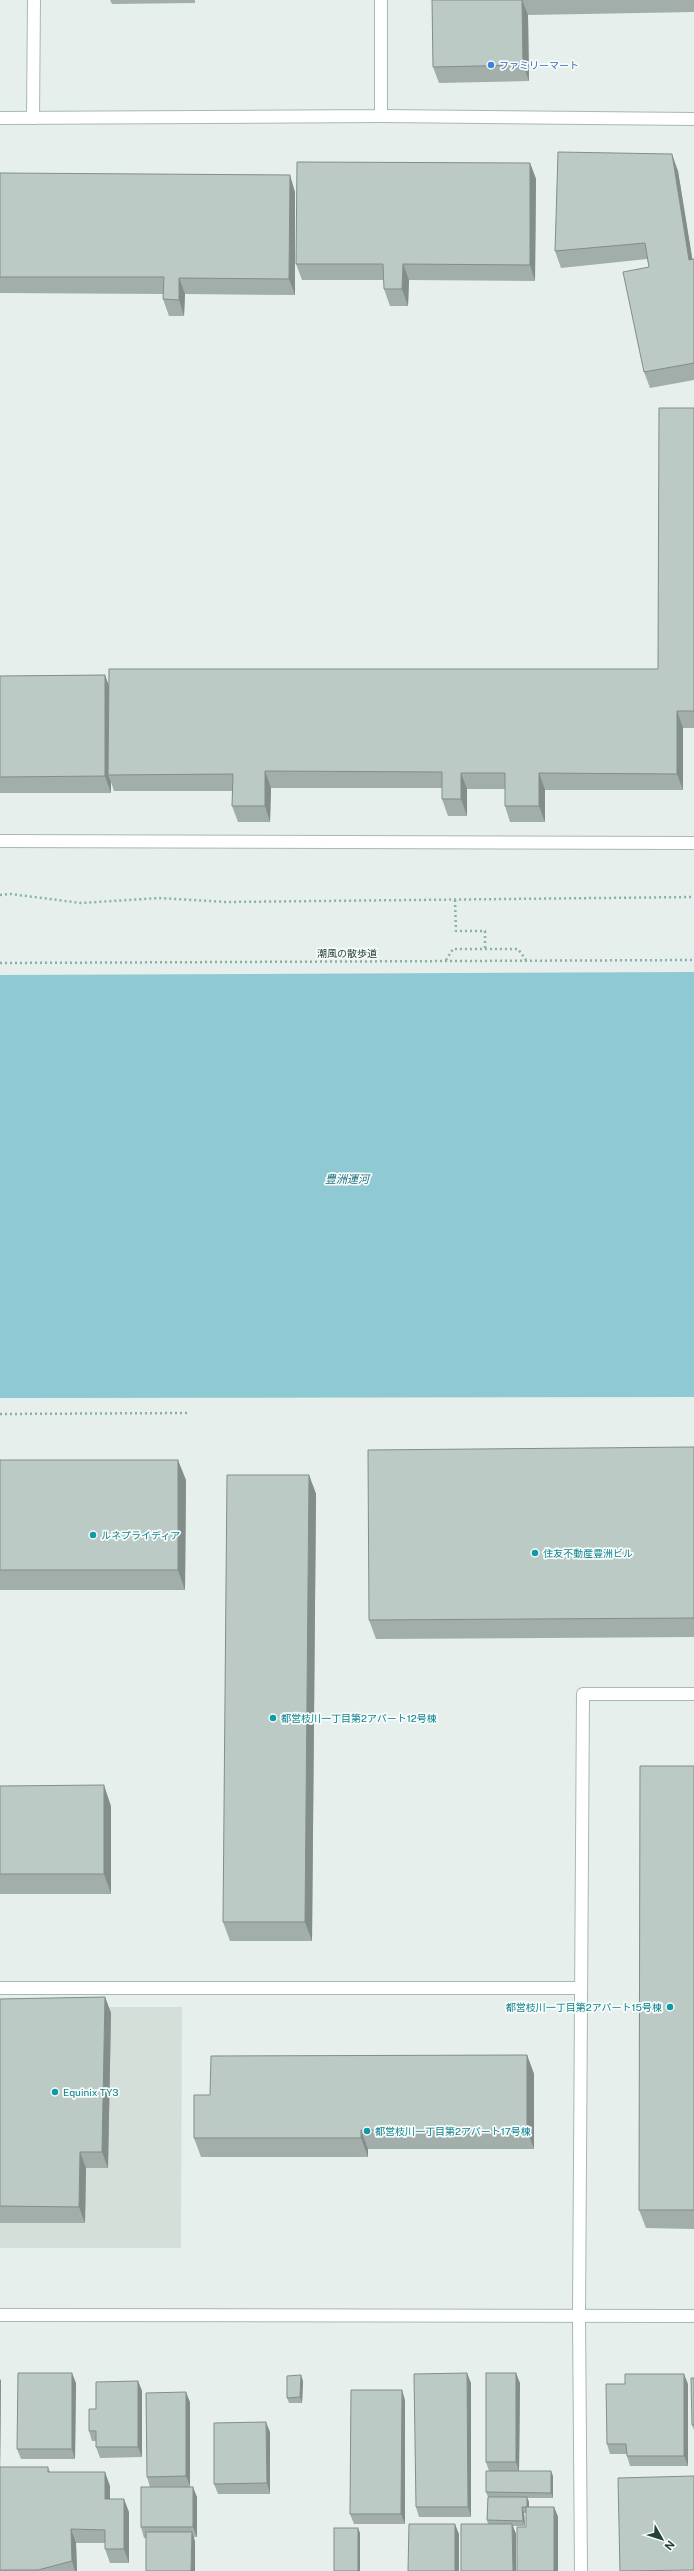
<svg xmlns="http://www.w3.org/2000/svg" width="694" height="2571" font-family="'Public Sans','Noto Sans JP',sans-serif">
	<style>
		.built { fill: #d4dfda }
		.water { fill: #8ec9d4 }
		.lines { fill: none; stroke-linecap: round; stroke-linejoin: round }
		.lane-casing { stroke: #a8b8b2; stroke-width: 14 }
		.street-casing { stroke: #a8b8b2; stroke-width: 14 }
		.secondary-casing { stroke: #a4bbb3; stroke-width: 14 }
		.path { stroke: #86b3a5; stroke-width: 2.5; stroke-dasharray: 2 3; stroke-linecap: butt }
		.lane { stroke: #fff; stroke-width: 12 }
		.street { stroke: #fff; stroke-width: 12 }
		.secondary { stroke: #fff; stroke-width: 12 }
		.wall { fill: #a1aea9 }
		.shaded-wall { fill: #838d89 }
		.building { fill: #bbcac4; stroke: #838d89 }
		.shop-dot { fill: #3f7fe0; stroke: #f7fbf9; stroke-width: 1.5 }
		.culture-dot { fill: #0f9aa8; stroke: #f7fbf9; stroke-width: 1.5 }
		.labels { text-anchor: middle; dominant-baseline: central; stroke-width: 3.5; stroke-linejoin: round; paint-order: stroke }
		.shop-label { font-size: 10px; fill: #366cbe; stroke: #f7fbf9; text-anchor: start }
		.street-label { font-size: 10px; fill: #24423a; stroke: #f7fbf9 }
		.culture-label { font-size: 10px; fill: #0d838f; stroke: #f7fbf9; text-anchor: start }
		.water-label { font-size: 11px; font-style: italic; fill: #1c6f80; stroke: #f7fbf9 }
	</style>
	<rect width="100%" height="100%" fill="#e6efeb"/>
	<path class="built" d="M0,2007H182L181,2248H0Z"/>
	<path class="water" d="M694,972V1397L0,1398V975Z"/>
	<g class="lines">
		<defs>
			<g id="lane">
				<path d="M33,118L34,0"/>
				<path d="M0,841L694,843"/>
			</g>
			<g id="street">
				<path d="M381,116L694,119"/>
				<path d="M0,1988H581"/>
				<path d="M581,2571L579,2316L583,1694H694"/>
			</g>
			<g id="secondary">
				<path d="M0,118L381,116V0"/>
				<path d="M0,2315L694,2316"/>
			</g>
		</defs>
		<use href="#lane" class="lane-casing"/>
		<use href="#street" class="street-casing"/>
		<use href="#secondary" class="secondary-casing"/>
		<g class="path">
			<path d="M0,895L11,894L81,903L159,898L226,902L694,897"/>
			<path d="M455,900L456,931H485V949"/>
			<path d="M446,960L453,949H518L526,960"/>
			<path d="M0,963L694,960"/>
			<path d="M0,1414L187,1413"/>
		</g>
		<use href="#lane" class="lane"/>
		<use href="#street" class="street"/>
		<use href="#secondary" class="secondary"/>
	</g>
	<g class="wall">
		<path d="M110,0H195V3L112,4Z"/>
		<path d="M432,0H694V12L528,15L529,81L439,83L433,67Z"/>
		<path d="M530,163L536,179L535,281L409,280L408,306H390L384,289V280H302L296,264Z"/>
		<path d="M678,171L692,259H694V380L650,388L644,372L649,267L647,259L561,268L555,251Z"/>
		<path d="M0,173L295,192V295L185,294L184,316H169L163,299V294L0,293Z"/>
		<path d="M694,408V728H683V790H545V822H510L505,806V789H467V816H448L442,799V788H271L270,822H238L232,806V791H114L111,782V793H0V676L105,675L109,686L658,669Z"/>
		<path d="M694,1447V1637L376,1639L369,1620Z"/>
		<path d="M0,1460L186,1480L185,1590H0Z"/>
		<path d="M309,1475L316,1494L312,1941H230L223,1922Z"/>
		<path d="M694,1766V2229L646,2228L639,2210Z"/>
		<path d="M0,1786L111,1806V1894H0Z"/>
		<path d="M105,1997L111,2013L108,2168H86L85,2223H0V1999Z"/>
		<path d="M527,2055L534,2074V2149H368V2157H201L194,2138L210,2095Z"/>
		<path d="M694,2378V2430L692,2425Z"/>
		<path d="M0,2379L1,2381L0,2467H48L50,2472L110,2486V2499L129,2512V2563H110L105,2549V2543H76L77,2571H0Z"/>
		<path d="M138,2381L142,2391V2457L100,2458L96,2447V2441H92L89,2431Z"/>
		<path d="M303,2381L302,2403H289L287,2398Z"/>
		<path d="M76,2383L75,2459H21L17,2449Z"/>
		<path d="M471,2383V2517H419L416,2507Z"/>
		<path d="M520,2383L519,2471L553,2476V2498H527L529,2502V2507H554L558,2517V2571H517L526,2527V2513H524L525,2526H513L516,2534V2571H461L488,2524L487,2520L488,2497L486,2492L489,2471L486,2462Z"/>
		<path d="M688,2384V2466H630L627,2456V2454H610L607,2444Z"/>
		<path d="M405,2400V2524H354L350,2514Z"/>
		<path d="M190,2402V2486L197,2497V2537H194L195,2542L144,2538L141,2527L150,2487L147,2477Z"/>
		<path d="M270,2432V2494H218L214,2484Z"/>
	</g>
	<g class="shaded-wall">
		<path d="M522,0L528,15L529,81L523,65Z"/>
		<path d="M672,154L678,171L694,269L689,260Z"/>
		<path d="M530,163L536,179L535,281L530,265Z"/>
		<path d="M290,175L295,192V295L289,279Z"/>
		<path d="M403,264L409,280L408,306L402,289Z"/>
		<path d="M179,278L185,294L184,316L179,300Z"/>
		<path d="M105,675L111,692L108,775L111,782V793L105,776Z"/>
		<path d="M677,711L683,728V790L677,774Z"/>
		<path d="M265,771L271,788L270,822L265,806Z"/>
		<path d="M461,773L467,789V816L461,799Z"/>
		<path d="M539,773L545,790V822L539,806Z"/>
		<path d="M178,1460L186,1480L185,1590L178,1570Z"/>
		<path d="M309,1475L316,1494L312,1941L305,1922Z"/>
		<path d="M104,1785L111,1806V1894L104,1874Z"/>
		<path d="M105,1997L111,2013L108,2168L102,2152Z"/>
		<path d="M527,2055L534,2074V2149L527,2130Z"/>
		<path d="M361,2130L368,2149V2157L361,2138Z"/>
		<path d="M80,2152L86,2168L85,2223L79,2207Z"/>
		<path d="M72,2373L76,2383L75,2459L72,2449Z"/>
		<path d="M467,2373L471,2383V2517L468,2507Z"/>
		<path d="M516,2373L520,2383L519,2472L516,2462Z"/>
		<path d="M684,2374L688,2384V2466L684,2456Z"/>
		<path d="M301,2375L303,2381L302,2403L300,2397Z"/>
		<path d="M0,2379L1,2381L0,2484Z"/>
		<path d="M138,2381L142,2391V2457L138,2447Z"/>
		<path d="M402,2390L405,2400V2524L401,2514Z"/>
		<path d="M186,2392L190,2402V2486L186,2476Z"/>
		<path d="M266,2422L270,2432V2494L267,2483Z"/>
		<path d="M551,2471L553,2476V2498L551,2493Z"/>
		<path d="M105,2472L110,2486V2512L105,2499Z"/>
		<path d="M193,2487L197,2497V2537L193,2527Z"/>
		<path d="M527,2497L529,2502V2513L527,2507Z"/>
		<path d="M124,2499L129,2512V2563L124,2549Z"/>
		<path d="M522,2507L524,2513L525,2526L523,2521Z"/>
		<path d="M554,2507L558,2517V2571H554Z"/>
		<path d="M455,2524L459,2534V2571H455Z"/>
		<path d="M512,2524L516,2534V2571H513Z"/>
		<path d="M358,2528L360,2533V2571H358Z"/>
		<path d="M71,2529L76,2543L77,2571H75L72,2561Z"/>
		<path d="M192,2532L195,2542V2571H191Z"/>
	</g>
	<g class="building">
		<path d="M432,0H522L523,65L433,67Z"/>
		<path d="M558,152L672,154L689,260L694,259V363L644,372L623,272L649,267L645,243L555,251Z"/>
		<path d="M297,162L530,163V265L403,264L402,289H384L383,264H296Z"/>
		<path d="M0,173L290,175L289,279L179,278V300L163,299L164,277H0Z"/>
		<path d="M659,408H694V711H677V774L539,773V806H505V773H461V799H442V772L265,771V806H232L233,774L108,775L109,669H658Z"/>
		<path d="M105,675V776L0,777V676Z"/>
		<path d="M694,1447V1618L369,1620L368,1450Z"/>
		<rect x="0" y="1460" width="178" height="110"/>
		<path d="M227,1475H309L305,1922H223Z"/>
		<path d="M640,1766H694V2210H639Z"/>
		<path d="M104,1785V1874H0V1786Z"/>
		<path d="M105,1997L102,2152H80L79,2207L0,2206V1999Z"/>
		<path d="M527,2055V2130H361V2138H194V2095H210L211,2056Z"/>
		<path d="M18,2373H72V2449H17Z"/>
		<path d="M467,2373L468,2507H416L414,2374Z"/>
		<rect x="486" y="2373" width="30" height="89"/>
		<path d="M625,2374H684V2456H627L626,2444H607L606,2384H625Z"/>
		<path d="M301,2375L300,2397L287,2398V2376Z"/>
		<path d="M691,2378H694V2425H692Z"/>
		<path d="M138,2381V2447H96V2431H89V2409H96V2382Z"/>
		<path d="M351,2390H402L401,2514H350Z"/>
		<path d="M186,2392V2476L147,2477L146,2393Z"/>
		<path d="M266,2422L267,2483L214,2484V2423Z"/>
		<path d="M0,2467H48V2472H105V2499H124V2549H105V2530L71,2529L72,2561L38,2570H0Z"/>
		<path d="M486,2471H551V2493L486,2492Z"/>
		<path d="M694,2476V2570L620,2571L618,2478Z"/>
		<rect x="141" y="2487" width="52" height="40"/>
		<path d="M488,2497H527V2507H522L523,2521L487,2520Z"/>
		<path d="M526,2507H554V2571H517V2527H526Z"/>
		<path d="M409,2524H455V2571H408Z"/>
		<path d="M461,2524H512L513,2571H461Z"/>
		<rect x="334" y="2528" width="24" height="43"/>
		<path d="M146,2532H192L191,2571H146Z"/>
	</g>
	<circle class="shop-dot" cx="491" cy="65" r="4"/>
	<g class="culture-dot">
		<circle cx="93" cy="1535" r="4"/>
		<circle cx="535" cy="1553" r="4"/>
		<circle cx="273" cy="1718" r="4"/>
		<circle cx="670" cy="2007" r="4"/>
		<circle cx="55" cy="2092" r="4"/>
		<circle cx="367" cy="2131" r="4"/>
	</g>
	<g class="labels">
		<g class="shop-label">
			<text x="499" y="65">ファミリーマート</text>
		</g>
		<g class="street-label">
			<text x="347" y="953">潮風の散歩道</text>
		</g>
		<g class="culture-label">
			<text x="101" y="1535">ルネプライディア</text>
			<text x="543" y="1553">住友不動産豊洲ビル</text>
			<text x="281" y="1718">都営枝川一丁目第2アパート12号棟</text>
			<text x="662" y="2007" text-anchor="end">都営枝川一丁目第2アパート15号棟</text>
			<text x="63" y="2092">Equinix TY3</text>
			<text x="375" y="2131">都営枝川一丁目第2アパート17号棟</text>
		</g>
		<g class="water-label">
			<text x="347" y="1179">豊洲運河</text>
		</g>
	</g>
	<g transform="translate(662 2539) rotate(129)" stroke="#f7fbf9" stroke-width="3" paint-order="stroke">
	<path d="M0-3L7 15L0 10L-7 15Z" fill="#24423a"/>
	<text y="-6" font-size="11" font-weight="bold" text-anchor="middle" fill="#24423a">N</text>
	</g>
</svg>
